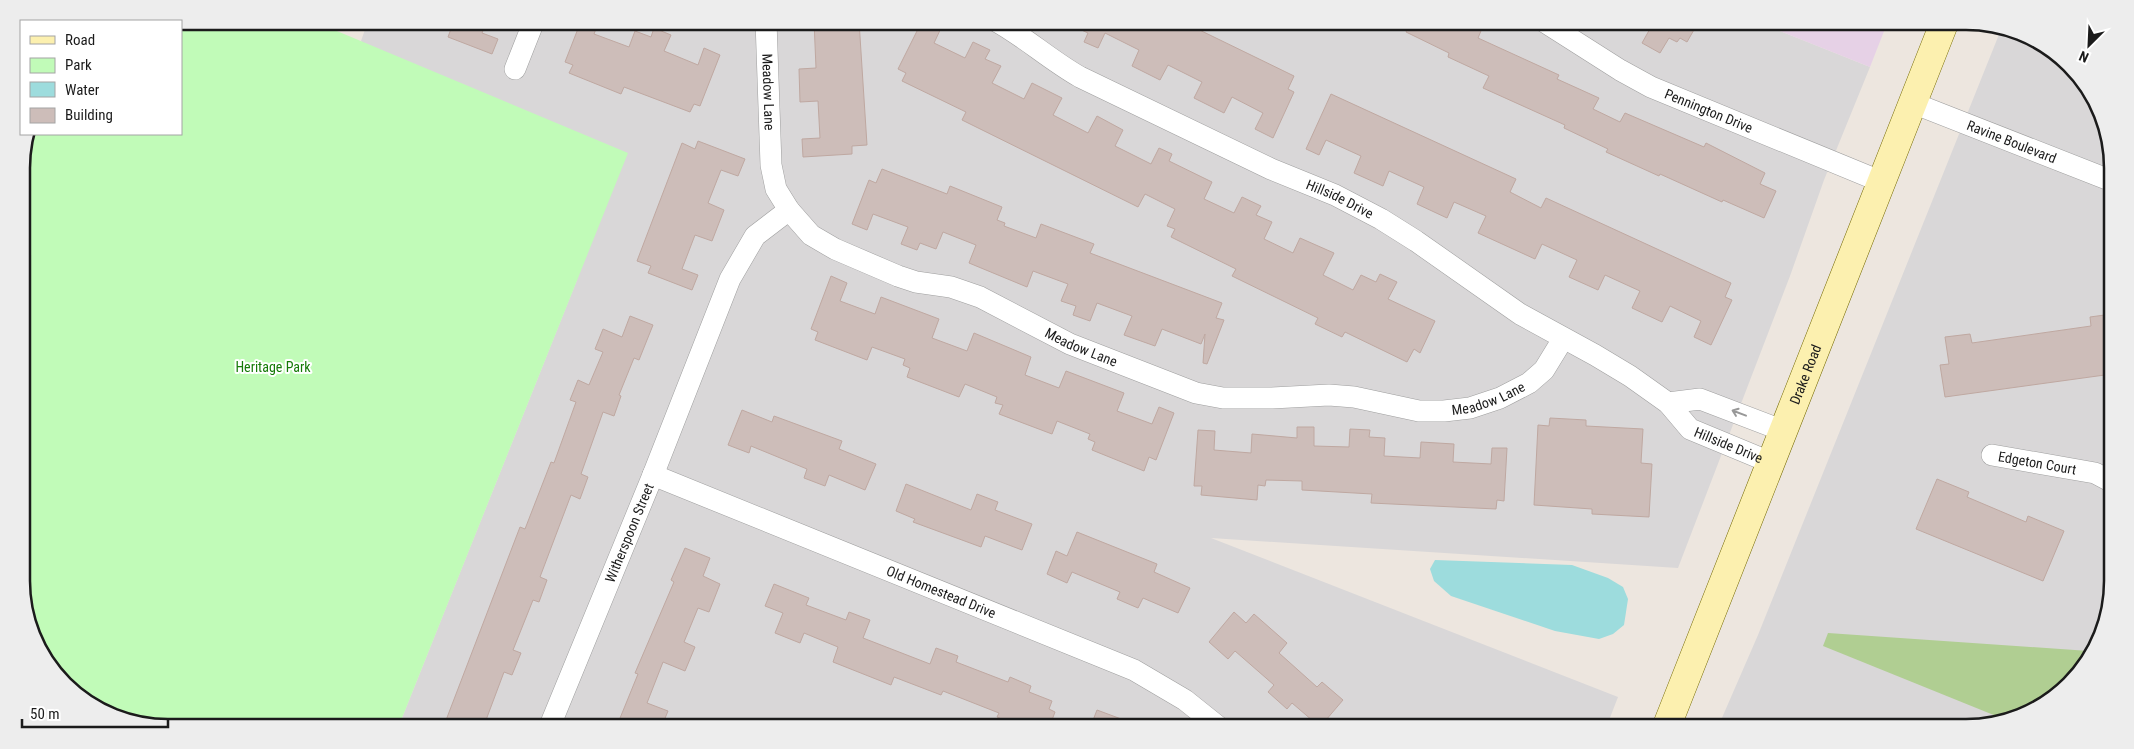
<svg xmlns="http://www.w3.org/2000/svg" width="2134" height="749" font-family="'Roboto Condensed',sans-serif">
	<style>
		.residential { fill: #d9d7d8 }
		.industrial { fill: #e6d1e6 }
		.forest { fill: #b0ce92 }
		.park { fill: #c1fbb8 }
		.water { fill: #9ddcdd }
		.building { fill: #cdbdb9; stroke: #bfa8a1 }
		.lines { fill: none; stroke-linecap: round; stroke-linejoin: round }
		.street-casing { stroke: #9f9f9f; stroke-width: 22 }
		.secondary-casing { stroke: #736801; stroke-width: 29 }
		.street { stroke: #fff; stroke-width: 21 }
		.secondary { stroke: #fcf0af; stroke-width: 28 }
		.oneway { stroke: #989898 }
		.labels { text-anchor: middle; dominant-baseline: central; stroke-width: 4; stroke-linejoin: round; paint-order: stroke }
		.street-label { font-size: 14px; fill: #1b1b1b; stroke: #fff }
		.park-label { font-size: 14px; fill: #157a07; stroke: #fff }
		.rim { fill: none; stroke: #1b1b1b; stroke-width: 2.5 }
	</style>
	<rect width="100%" height="100%" fill="#ede6df"/>
	<g class="residential">
		<path d="M368,21H1755L1870,67L1824,180L1790,276L1678,568L1211,538L1618,697L1606,728H398L577,280L361,41Z"/>
		<path d="M2002,27L2013,29L2077,71L2111,148L2113,581L2105,628L2056,697L2022,717L1975,727H1718L1758,635Z"/>
	</g>
	<path class="industrial" d="M1755,21H1888L1870,67Z"/>
	<path class="forest" d="M1828,633L2089,651L2056,697L2022,717L2006,720L1823,646Z"/>
	<path class="park" d="M181,21H313L628,153L398,728H168L121,720L57,678L24,610L22,158L28,134H181Z"/>
	<path class="water" d="M1435,560L1572,565L1608,578L1623,587L1628,599L1624,625L1613,634L1599,639L1555,631L1451,596L1434,581L1430,569Z"/>
	<g class="building">
		<path d="M454,21H487L482,33L498,39L492,54L448,37Z"/>
		<path d="M581,21H599L594,34L629,47L635,31L651,37L654,28L671,35L664,51L698,65L704,48L720,55L700,106L694,104L690,112L624,87L621,94L569,73L573,65L565,62Z"/>
		<path d="M814,21H859L867,145L852,146V154L803,157L802,139L820,138L818,101L800,102L799,69L816,68Z"/>
		<path d="M922,21H932L942,26L934,43L965,58L973,42L990,50L985,59L1001,66L992,83L1024,99L1032,83L1062,98L1053,115L1088,133L1097,116L1123,130L1115,146L1151,164L1159,148L1172,154L1169,161L1212,182L1204,199L1234,213L1242,197L1261,206L1256,215L1272,222L1264,239L1293,253L1300,238L1334,253L1323,275L1353,290L1361,275L1376,282L1380,274L1397,282L1388,299L1435,321L1420,353L1414,349L1407,362L1345,332L1342,337L1315,324L1318,318L1232,276L1236,269L1171,237L1175,229L1167,226L1175,209L1145,194L1138,207L962,120L966,112L902,81L906,73L898,69Z"/>
		<path d="M1062,21H1181L1294,76L1288,89L1294,92L1273,138L1255,129L1263,113L1232,97L1224,113L1194,98L1202,82L1168,65L1160,80L1132,66L1139,50L1105,33L1098,48L1084,42L1088,33Z"/>
		<path d="M1411,21H1472L1483,26L1478,38L1559,75L1557,79L1599,98L1593,109L1620,122L1625,113L1704,147L1706,143L1765,173L1760,184L1776,191L1764,218L1723,200L1722,202L1660,174L1659,176L1606,152L1608,149L1564,128L1565,125L1483,88L1489,76L1448,57L1449,53L1406,32Z"/>
		<path d="M1641,21H1699L1687,42L1680,38L1677,42L1669,38L1660,53L1642,43L1651,27Z"/>
		<path d="M1331,94L1516,179L1510,192L1541,208L1546,198L1731,283L1725,297L1732,300L1711,345L1694,337L1701,321L1670,306L1662,322L1632,308L1640,291L1605,275L1598,290L1569,277L1577,260L1542,244L1535,259L1478,233L1486,216L1454,202L1447,218L1417,204L1424,187L1389,171L1383,186L1354,173L1361,156L1326,140L1319,155L1306,149Z"/>
		<path d="M698,141L745,159L738,176L721,170L708,203L724,210L712,241L695,235L682,269L698,275L692,290L648,273L651,266L637,261L682,143L695,149Z"/>
		<path d="M882,169L947,194L950,186L1002,207L997,220L1005,223L1004,226L1036,238L1041,224L1094,244L1090,253L1222,303L1216,318L1224,320L1207,364L1203,363L1205,334L1201,344L1162,329L1155,346L1124,335L1132,316L1097,303L1090,321L1073,315L1076,306L1061,301L1068,284L1033,271L1027,287L969,263L976,245L943,232L936,249L920,243L917,250L901,244L908,227L873,214L867,230L852,224L869,180L876,183Z"/>
		<path d="M831,276L847,283L840,301L875,314L881,297L939,319L932,338L967,351L974,333L1031,357L1025,375L1059,388L1066,371L1124,393L1117,411L1152,424L1159,407L1174,413L1156,460L1149,457L1144,471L1092,450L1095,442L1088,439L1090,434L1057,421L1052,434L999,414L1003,405L995,403L997,397L965,384L959,397L907,377L910,368L903,365L905,359L872,347L867,360L815,340L818,332L811,329Z"/>
		<path d="M2112,314V374L1945,397L1940,365L1949,364L1945,337L1970,334L1972,343L2091,326L2090,317Z"/>
		<path d="M630,316L653,325L639,360L634,358L619,395L621,396L614,416L603,412L581,474L588,477L580,499L571,495L540,577L547,580L539,602L533,600L513,650L521,653L512,675L504,672L483,728H443L520,527L525,529L551,462L554,463L576,402L570,400L578,380L589,385L603,352L595,349L603,329L622,337Z"/>
		<path d="M742,410L772,422L774,416L842,441L839,449L876,464L865,490L829,475L825,486L804,478L807,469L751,446L749,453L728,445Z"/>
		<path d="M1550,418L1586,420V426L1643,429L1641,463L1652,464L1649,517L1592,514V509L1534,505L1538,425L1549,426Z"/>
		<path d="M1297,427H1314V446L1349,447L1350,429L1370,430L1369,437L1385,438L1384,456L1420,458L1421,442L1454,444L1453,462L1491,464L1492,448H1507L1504,501L1497,500L1496,509L1371,503L1372,494L1302,490V481L1266,480L1265,486L1258,485L1257,500L1201,495L1202,486H1194L1198,430L1215,431L1214,450L1251,453L1252,434L1297,438Z"/>
		<path d="M1937,479L1969,492L1967,497L2026,522L2028,516L2064,531L2043,581L1916,529Z"/>
		<path d="M906,484L971,510L977,494L998,502L995,510L1032,524L1022,550L985,536L981,547L913,522L915,519L896,511Z"/>
		<path d="M1077,532L1157,564L1154,572L1190,588L1178,613L1143,598L1138,608L1117,599L1120,592L1072,572L1067,583L1047,574L1056,551L1067,556Z"/>
		<path d="M685,548L710,558L703,576L720,584L709,612L698,608L684,642L695,647L685,671L663,662L647,703L668,711L661,728H616L638,674L635,673L674,582L671,580Z"/>
		<path d="M774,584L809,598L806,605L846,620L849,612L870,620L863,638L930,664L936,648L958,656L956,662L1008,682L1010,677L1031,686L1029,692L1052,701L1049,709L1055,712L1049,728H1023L997,717L999,713L943,691L941,695L894,677L891,685L833,662L838,647L804,633L800,643L775,633L783,613L765,606Z"/>
		<path d="M1234,612L1246,623L1254,614L1287,643L1279,653L1317,687L1322,682L1343,700L1320,727L1292,703L1287,709L1268,692L1274,685L1235,651L1228,659L1209,642Z"/>
		<path d="M1097,710L1140,726L1139,728H1090Z"/>
	</g>
	<g class="lines">
		<defs>
			<g id="street">
				<path id="s1" d="M766,21L771,165L776,189L789,210L811,235L835,249L898,276L916,282L951,287L980,297L1070,344L1196,393L1223,398H1272L1329,395L1354,397L1419,411H1444L1470,408L1500,398L1529,383L1544,370L1563,339"/>
				<path id="s2" d="M996,21C1025,37 1050,60 1080,77L1271,169L1335,195L1381,219L1416,241L1520,314L1595,355L1630,376L1668,403L1690,429L1772,463"/>
				<path id="s3" d="M1543,21L1620,70L1651,87L1882,182"/>
				<path d="M515,69L534,21"/>
				<path id="s4" d="M1913,103L2112,181"/>
				<path d="M1668,403L1700,399L1784,431"/>
				<path id="s5" d="M1992,455L2095,473L2112,482"/>
				<path id="s6" d="M653,475L1134,670L1185,700L1220,728"/>
				<path id="s7" d="M549,728L653,475L730,279L755,236L789,210"/>
			</g>
			<g id="secondary">
				<path id="s8" d="M1666,728L1945,21"/>
			</g>
		</defs>
		<use href="#street" class="street-casing"/>
		<use href="#secondary" class="secondary-casing"/>
		<use href="#street" class="street"/>
		<use href="#secondary" class="secondary"/>
	</g>
	<defs><path id="oneway-shaft" d="M-6 0H5M1.5-3L5.5 0L1.5 3" fill="none" stroke-width="1.6" stroke-linecap="round" stroke-linejoin="round" transform="scale(1.25)"/></defs>
	<use class="oneway" href="#oneway-shaft" transform="translate(1739 413) rotate(-159)"/>
	<g class="labels">
		<g class="street-label">
			<text stroke="none"><textPath href="#s1" startOffset="71">Meadow Lane</textPath></text>
			<text stroke="none"><textPath href="#s3" startOffset="189">Pennington Drive</textPath></text>
			<text stroke="none"><textPath href="#s4" startOffset="106">Ravine Boulevard</textPath></text>
			<text stroke="none"><textPath href="#s2" startOffset="388">Hillside Drive</textPath></text>
			<text stroke="none"><textPath href="#s1" startOffset="521">Meadow Lane</textPath></text>
			<text stroke="none"><textPath href="#s8" startOffset="380">Drake Road</textPath></text>
			<text stroke="none"><textPath href="#s1" startOffset="941">Meadow Lane</textPath></text>
			<text stroke="none"><textPath href="#s2" startOffset="851">Hillside Drive</textPath></text>
			<text stroke="none"><textPath href="#s5" startOffset="46">Edgeton Court</textPath></text>
			<text stroke="none"><textPath href="#s7" startOffset="211">Witherspoon Street</textPath></text>
			<text stroke="none"><textPath href="#s6" startOffset="311">Old Homestead Drive</textPath></text>
		</g>
		<g class="park-label">
			<text x="273" y="367">Heritage Park</text>
		</g>
	</g>
	<path d="M0 0H2134V749H0ZM168 30H1966A138 138 0 0 1 2104 168V581A138 138 0 0 1 1966 719H168A138 138 0 0 1 30 581V168A138 138 0 0 1 168 30Z" fill="#ededed" fill-rule="evenodd"/>
	<path class="rim" d="M168 30H1966A138 138 0 0 1 2104 168V581A138 138 0 0 1 1966 719H168A138 138 0 0 1 30 581V168A138 138 0 0 1 168 30Z"/>
	<rect x="20" y="20" width="162" height="115" fill="#ffffff" stroke="#a4a4a4"/>
	<rect x="30" y="36" width="25" height="8" fill="#fcf0af" stroke="#a4a4a4"/>
	<text x="65" y="45" font-size="15" fill="#1b1b1b">Road</text>
	<rect x="30" y="58" width="25" height="15" fill="#c1fbb8" stroke="#a4a4a4"/>
	<text x="65" y="70" font-size="15" fill="#1b1b1b">Park</text>
	<rect x="30" y="82" width="25" height="15" fill="#9ddcdd" stroke="#a4a4a4"/>
	<text x="65" y="95" font-size="15" fill="#1b1b1b">Water</text>
	<rect x="30" y="108" width="25" height="15" fill="#cdbdb9" stroke="#a4a4a4"/>
	<text x="65" y="120" font-size="15" fill="#1b1b1b">Building</text>
	<g transform="translate(2089 45) rotate(204)" stroke="#ffffff" stroke-width="4" paint-order="stroke">
	<path d="M0-4L9 19L0 12L-9 19Z" fill="#1b1b1b"/>
	<text y="-8" font-size="14" font-weight="bold" text-anchor="middle" fill="#1b1b1b">N</text>
	</g>
	<path d="M22 719v8h146v-8" fill="none" stroke="#1b1b1b" stroke-width="2.5"/>
	<text x="30" y="719" font-size="15" fill="#1b1b1b" stroke="#ffffff" stroke-width="4" paint-order="stroke">50 m</text>
</svg>
